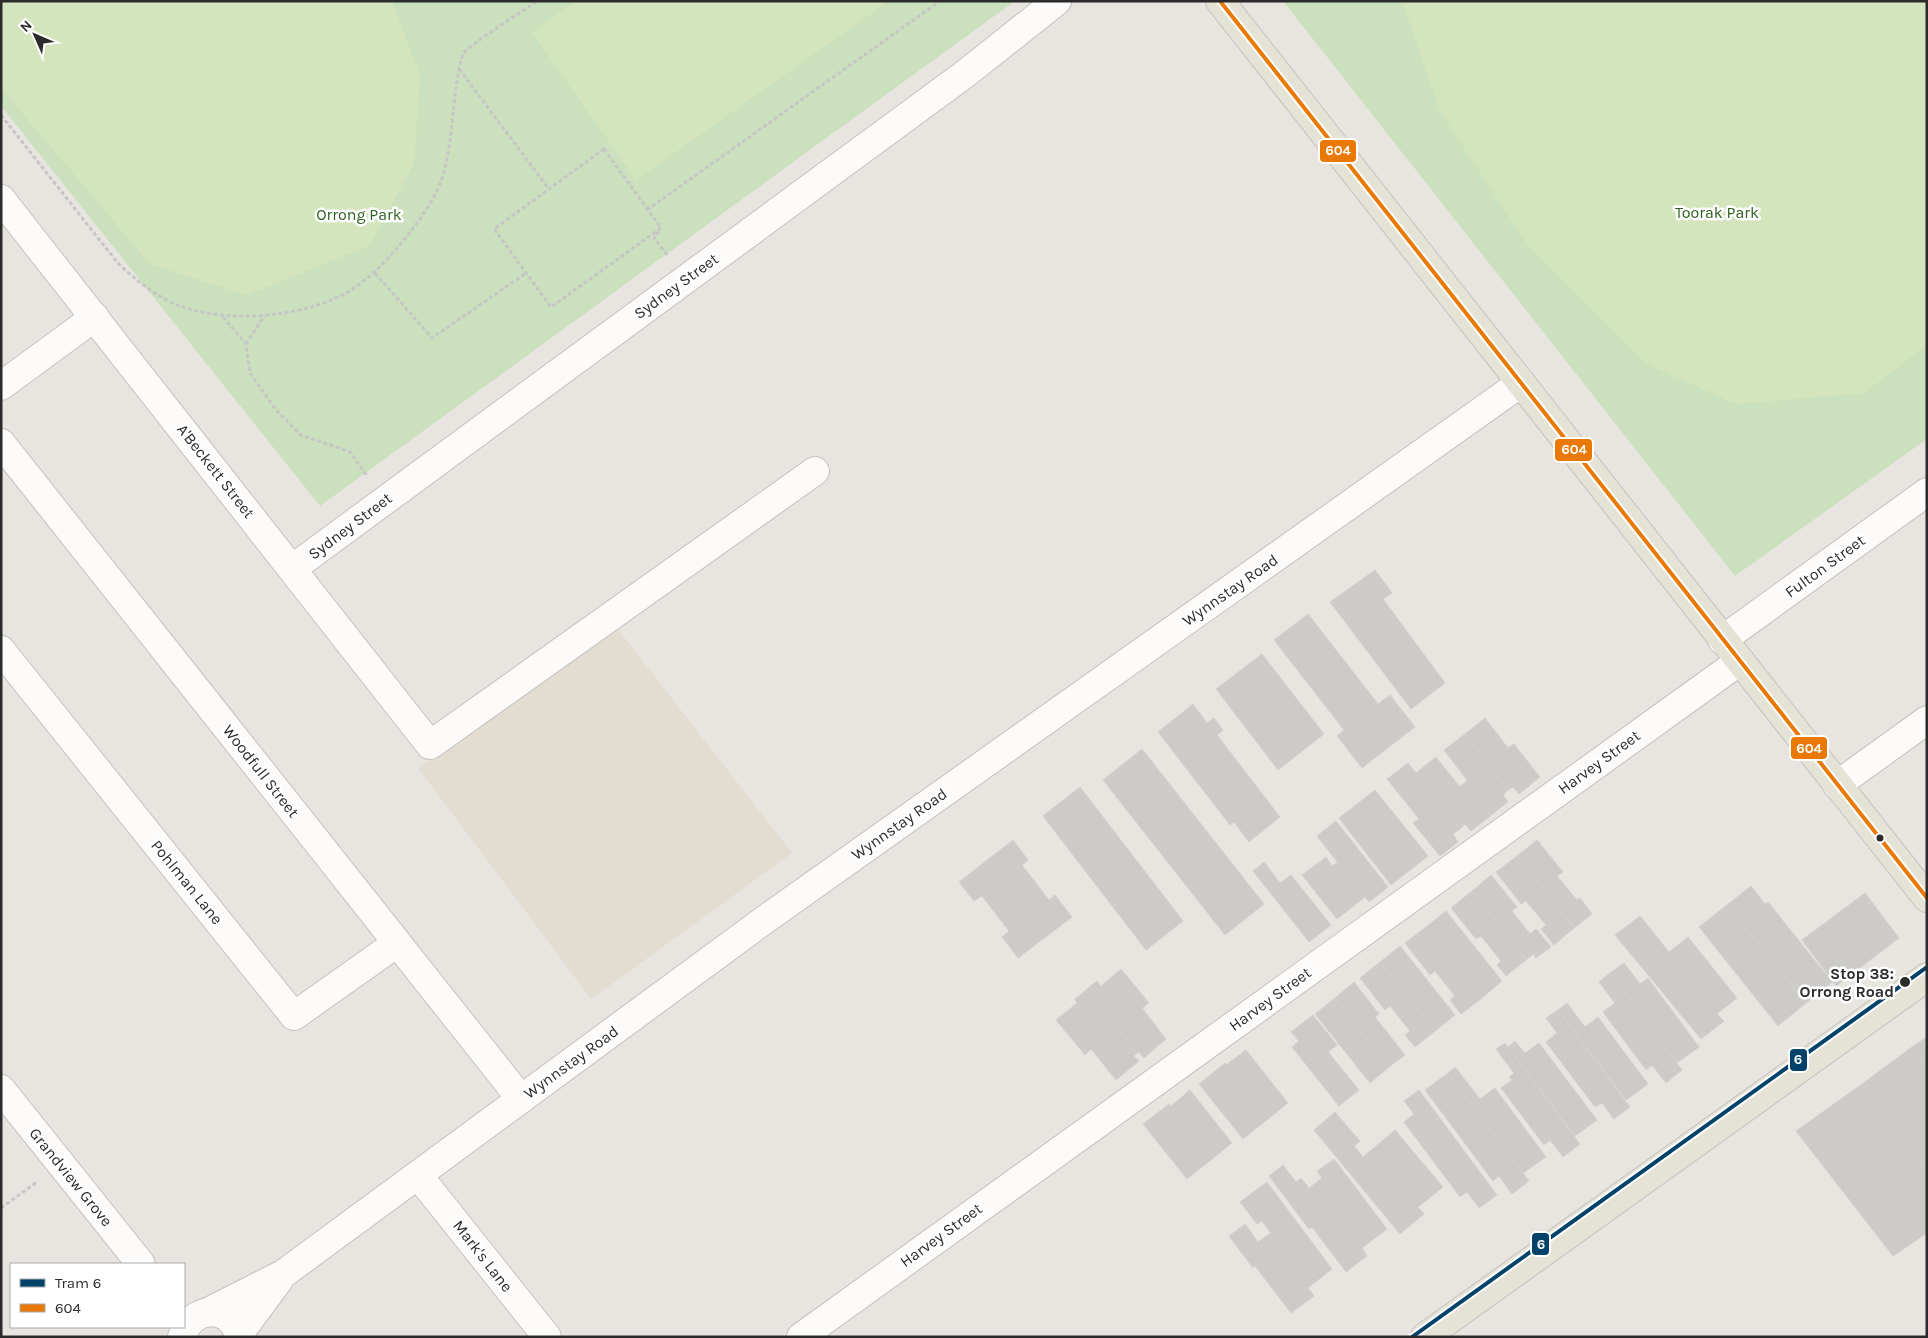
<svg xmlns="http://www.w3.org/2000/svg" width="1928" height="1338" font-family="Karla,sans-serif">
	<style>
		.education { fill: #e2ddd0 }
		.green { fill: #cbe1bd }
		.pitch { fill: #d4e4bc }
		.building { fill: #cdcbc8; stroke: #d3d1cd }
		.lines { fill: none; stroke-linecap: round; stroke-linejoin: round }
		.minor-casing { stroke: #c2c1c1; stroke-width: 30 }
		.major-casing { stroke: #c5c3c2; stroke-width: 30 }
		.path { stroke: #c6c6c6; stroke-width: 3; stroke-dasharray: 4 2.5; stroke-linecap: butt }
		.minor { stroke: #fcfbfa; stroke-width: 28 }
		.major { stroke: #e5e2d6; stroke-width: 28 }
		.bus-1-casing { stroke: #fff; stroke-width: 8 }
		.bus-1 { stroke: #ea7904; stroke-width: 4 }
		.tram-1-casing { stroke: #fff; stroke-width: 8 }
		.tram-1 { stroke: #01426a; stroke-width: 4 }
		.bus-dot { fill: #2b2b2b; stroke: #fff; stroke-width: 2 }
		.labels { text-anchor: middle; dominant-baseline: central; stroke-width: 5; stroke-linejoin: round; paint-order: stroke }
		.park-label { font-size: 16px; fill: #2e6121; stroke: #fff }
		.street-label { font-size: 16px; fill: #2b2b2b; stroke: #fff }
		.stop-label { font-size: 16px; font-weight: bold; fill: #2b2b2b; stroke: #fff; text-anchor: end }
		.line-badge { stroke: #fff; stroke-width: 2 }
		.badge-label { font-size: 14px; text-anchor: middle; font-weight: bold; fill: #fff }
	</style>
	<rect width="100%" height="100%" fill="#e8e5e1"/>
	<path class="education" d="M614,624L792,853L591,999L418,768Z"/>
	<g class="green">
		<path d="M1,1H1015L320,506L1,106Z"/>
		<path d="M1283,1H1927V439L1735,576Z"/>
	</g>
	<g class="pitch">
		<path d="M1,1H392L420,76L414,163L370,245L247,295L150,264L1,88Z"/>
		<path d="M577,1H889L636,180L532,32Z"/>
		<path d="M1402,1H1927V345L1864,393L1736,404L1645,363L1530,248L1441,113Z"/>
	</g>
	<g class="building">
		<path d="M1375,570L1392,593L1383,599L1445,683L1411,709L1330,602Z"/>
		<path d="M1308,614L1378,704L1390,695L1415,727L1362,768L1337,736L1344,730L1274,640Z"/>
		<path d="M1262,654L1324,734L1278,770L1216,689Z"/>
		<path d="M1193,704L1207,723L1214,718L1223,730L1217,735L1280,817L1249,842L1234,822L1230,825L1158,732Z"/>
		<path d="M1485,718L1508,748L1514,744L1540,777L1519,794L1513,787L1508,790L1465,734Z"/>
		<path d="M1465,734L1508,790L1503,795L1508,802L1490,816L1464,783L1467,780L1444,750Z"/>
		<path d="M1142,749L1264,904L1225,935L1103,780Z"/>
		<path d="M1436,757L1460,787L1464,783L1490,816L1471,831L1465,824L1460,829L1416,773Z"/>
		<path d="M1408,763L1460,829L1453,834L1458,842L1440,856L1413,823L1419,819L1387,779Z"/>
		<path d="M1080,787L1183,921L1146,950L1043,816Z"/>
		<path d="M1375,790L1428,856L1409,871L1357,804Z"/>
		<path d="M1357,804L1409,871L1391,885L1339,818Z"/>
		<path d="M1336,821L1388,887L1369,902L1317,836Z"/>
		<path d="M1013,840L1028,860L1022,865L1049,900L1055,895L1072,917L1018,958L1002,937L1009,931L982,896L974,901L959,882Z"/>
		<path d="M1537,840L1563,872L1557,876L1577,900L1580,898L1592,914L1574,928L1517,856Z"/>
		<path d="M1517,856L1574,928L1554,945L1541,929L1546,925L1526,901L1521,904L1496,872Z"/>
		<path d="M1326,857L1332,866L1338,862L1365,897L1337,919L1302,875Z"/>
		<path d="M1264,862L1280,883L1291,875L1331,925L1309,942L1253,871Z"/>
		<path d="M1491,875L1517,907L1512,911L1530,934L1536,929L1551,947L1536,958L1533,954L1526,960L1472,891Z"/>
		<path d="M1751,886L1765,904L1768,902L1832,982L1806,1003L1727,905Z"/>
		<path d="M1472,891L1526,960L1506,976L1497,965L1501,961L1481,936L1476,939L1451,908Z"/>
		<path d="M1865,893L1899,938L1836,986L1802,940Z"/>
		<path d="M1727,905L1806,1003L1778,1026L1699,927Z"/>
		<path d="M1446,911L1502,981L1482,998L1426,927Z"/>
		<path d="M1640,916L1669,952L1688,937L1737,998L1717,1014L1724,1021L1701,1039L1615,935Z"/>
		<path d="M1426,927L1482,998L1461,1014L1450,1000L1455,996L1435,971L1430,975L1405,943Z"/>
		<path d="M1400,946L1455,1015L1435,1031L1380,962Z"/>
		<path d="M1380,962L1435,1031L1415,1047L1405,1035L1410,1031L1390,1006L1385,1010L1360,978Z"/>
		<path d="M1624,963L1640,984L1648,978L1699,1047L1677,1063L1610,973Z"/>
		<path d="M1121,969L1149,1003L1142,1008L1166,1039L1144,1058L1139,1052L1137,1053L1086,990L1097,981L1101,986Z"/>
		<path d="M1610,973L1682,1070L1666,1083L1652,1065L1646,1070L1603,1012L1615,1003L1599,982Z"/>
		<path d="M1354,982L1379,1014L1375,1017L1405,1055L1389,1067L1335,998Z"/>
		<path d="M1086,990L1137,1053L1134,1056L1139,1061L1116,1080L1091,1049L1085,1055L1056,1020L1077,1003L1075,999Z"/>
		<path d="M1335,998L1389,1067L1370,1083L1315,1014Z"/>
		<path d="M1567,1003L1585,1027L1598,1017L1648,1084L1626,1100L1558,1010Z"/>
		<path d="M1558,1010L1630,1107L1614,1119L1602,1103L1595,1107L1546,1042L1557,1033L1546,1018Z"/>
		<path d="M1313,1015L1337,1045L1328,1052L1359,1090L1339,1106L1292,1047L1299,1041L1291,1032Z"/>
		<path d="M1927,1037V1067L1912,1047Z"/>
		<path d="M1515,1041L1525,1053L1539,1043L1597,1120L1575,1136L1508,1047Z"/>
		<path d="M1505,1043L1580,1144L1563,1157L1550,1140L1544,1145L1501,1088L1512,1080L1509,1077L1514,1073L1496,1049Z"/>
		<path d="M1912,1047L1927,1067V1171L1862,1084Z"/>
		<path d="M1246,1050L1288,1103L1243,1139L1199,1084L1225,1063L1226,1065Z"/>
		<path d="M1455,1067L1480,1099L1495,1088L1546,1157L1523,1173L1448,1073Z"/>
		<path d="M1448,1073L1529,1181L1512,1194L1499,1176L1493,1181L1425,1090Z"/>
		<path d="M1862,1084L1927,1171V1233L1893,1256L1796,1131Z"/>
		<path d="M1190,1090L1232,1143L1187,1179L1143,1124L1169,1104L1171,1106Z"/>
		<path d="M1419,1090L1497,1195L1479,1208L1467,1192L1460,1197L1404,1122L1414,1114L1404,1101Z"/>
		<path d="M1335,1112L1360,1141L1354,1146L1363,1157L1395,1130L1443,1187L1418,1207L1424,1214L1400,1234L1314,1130Z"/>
		<path d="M1334,1159L1387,1229L1362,1248L1367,1256L1346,1272L1312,1227L1309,1229L1269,1176L1283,1165L1296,1182L1301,1178L1309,1188L1322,1178L1317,1171Z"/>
		<path d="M1267,1182L1332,1269L1308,1288L1314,1296L1291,1313L1255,1266L1253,1268L1229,1236L1245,1224L1258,1242L1271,1233L1262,1221L1257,1224L1240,1202Z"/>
	</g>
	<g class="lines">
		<defs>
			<g id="minor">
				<path d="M1,199L430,745L815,471"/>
				<path d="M1,386L95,317"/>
				<path d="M1,443L521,1099"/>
				<path d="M293,568L965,74L1057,1"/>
				<path d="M1722,640L1927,492"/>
				<path d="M1,650L294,1016L397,943"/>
				<path d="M1837,785L1927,720"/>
				<path d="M1,1089L141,1264"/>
				<path d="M418,1175L547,1337"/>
				<path d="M210,1311L283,1274L763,921L1521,383"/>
				<path d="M239,1334L279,1280"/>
				<path d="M182,1337C190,1305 232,1303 239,1337"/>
				<path d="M801,1337L1740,661"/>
			</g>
			<g id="major">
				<path d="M1220,1L1927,898"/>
				<path d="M1425,1337L1927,977"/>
			</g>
		</defs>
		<use href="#minor" class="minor-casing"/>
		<use href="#major" class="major-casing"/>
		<g class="path">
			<path d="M459,69L549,189"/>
			<path d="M1,115L117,262C134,279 153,294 175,304C224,325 309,318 354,288C376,273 394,253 410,232C421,218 433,201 440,184C451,153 452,119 456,87C458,76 459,64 463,54C466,47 526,9 537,1"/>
			<path d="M604,149L661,228L551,307L494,229Z"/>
			<path d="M647,210L940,1"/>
			<path d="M659,231L654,238L668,256"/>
			<path d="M375,273L432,338L526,273"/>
			<path d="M223,317L246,344L250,373L276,410L301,435L350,452L368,477"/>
			<path d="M246,344L264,316"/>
			<path d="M1,1208L37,1182"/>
		</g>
		<use href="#minor" class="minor"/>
		<use href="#major" class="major"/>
		<defs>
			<path id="bus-1" d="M1220,1L1927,898"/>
		</defs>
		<use href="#bus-1" class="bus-1-casing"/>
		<use href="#bus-1" class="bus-1"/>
		<defs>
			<path id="tram-1" d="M1412,1337L1927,967"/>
		</defs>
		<use href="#tram-1" class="tram-1-casing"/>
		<use href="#tram-1" class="tram-1"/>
	</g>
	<g class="bus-dot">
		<circle cx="1880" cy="838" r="4.5"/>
		<circle cx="1905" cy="982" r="6"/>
	</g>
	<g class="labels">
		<g class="park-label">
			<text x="1717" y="212">Toorak Park</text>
			<text x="359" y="214">Orrong Park</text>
		</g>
		<g class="street-label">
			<text transform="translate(676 286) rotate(-36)">Sydney Street</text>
			<text transform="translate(216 471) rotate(52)">A'Beckett Street</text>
			<text transform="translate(350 526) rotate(-37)">Sydney Street</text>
			<text transform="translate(1825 566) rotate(-36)">Fulton Street</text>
			<text transform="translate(1230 590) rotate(-35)">Wynnstay Road</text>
			<text transform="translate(1599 762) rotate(-36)">Harvey Street</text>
			<text transform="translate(261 771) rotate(52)">Woodfull Street</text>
			<text transform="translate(899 824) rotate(-35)">Wynnstay Road</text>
			<text transform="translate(187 882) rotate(51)">Pohlman Lane</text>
			<text transform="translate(1270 999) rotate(-36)">Harvey Street</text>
			<text transform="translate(571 1062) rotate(-36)">Wynnstay Road</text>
			<text transform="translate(71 1177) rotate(51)">Grandview Grove</text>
			<text transform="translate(941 1235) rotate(-36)">Harvey Street</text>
			<text transform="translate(483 1256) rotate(52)">Mark's Lane</text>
		</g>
		<g class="stop-label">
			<text x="1894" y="973">Stop 38:<tspan x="1894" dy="18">Orrong Road</tspan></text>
		</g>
	</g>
	<g class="line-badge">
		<rect x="1319" y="139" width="38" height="24" rx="5" fill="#ea7904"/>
		<rect x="1554" y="438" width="39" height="24" rx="5" fill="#ea7904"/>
		<rect x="1790" y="736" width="38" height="24" rx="5" fill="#ea7904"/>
		<rect x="1789" y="1048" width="19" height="24" rx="5" fill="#01426a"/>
		<rect x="1531" y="1232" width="19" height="24" rx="5" fill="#01426a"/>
	</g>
	<g class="badge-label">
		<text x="1338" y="155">604</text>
		<text x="1574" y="454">604</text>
		<text x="1809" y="753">604</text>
		<text x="1798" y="1064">6</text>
		<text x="1541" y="1249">6</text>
	</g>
	<rect width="1928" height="1338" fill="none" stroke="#2b2b2b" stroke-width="5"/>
	<rect x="10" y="1263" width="175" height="65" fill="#ffffff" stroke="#aaaaaa"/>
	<rect x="20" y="1279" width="25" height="8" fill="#01426a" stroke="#aaaaaa"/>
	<text x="55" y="1288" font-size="15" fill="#2b2b2b">Tram 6</text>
	<rect x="20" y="1304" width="25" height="8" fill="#ea7904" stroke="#aaaaaa"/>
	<text x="55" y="1313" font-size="15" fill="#2b2b2b">604</text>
	<g transform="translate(35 35) rotate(315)" stroke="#ffffff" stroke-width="4" paint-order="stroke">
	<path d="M0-4L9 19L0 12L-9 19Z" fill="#2b2b2b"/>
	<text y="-8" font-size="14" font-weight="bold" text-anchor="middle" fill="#2b2b2b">N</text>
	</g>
</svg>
